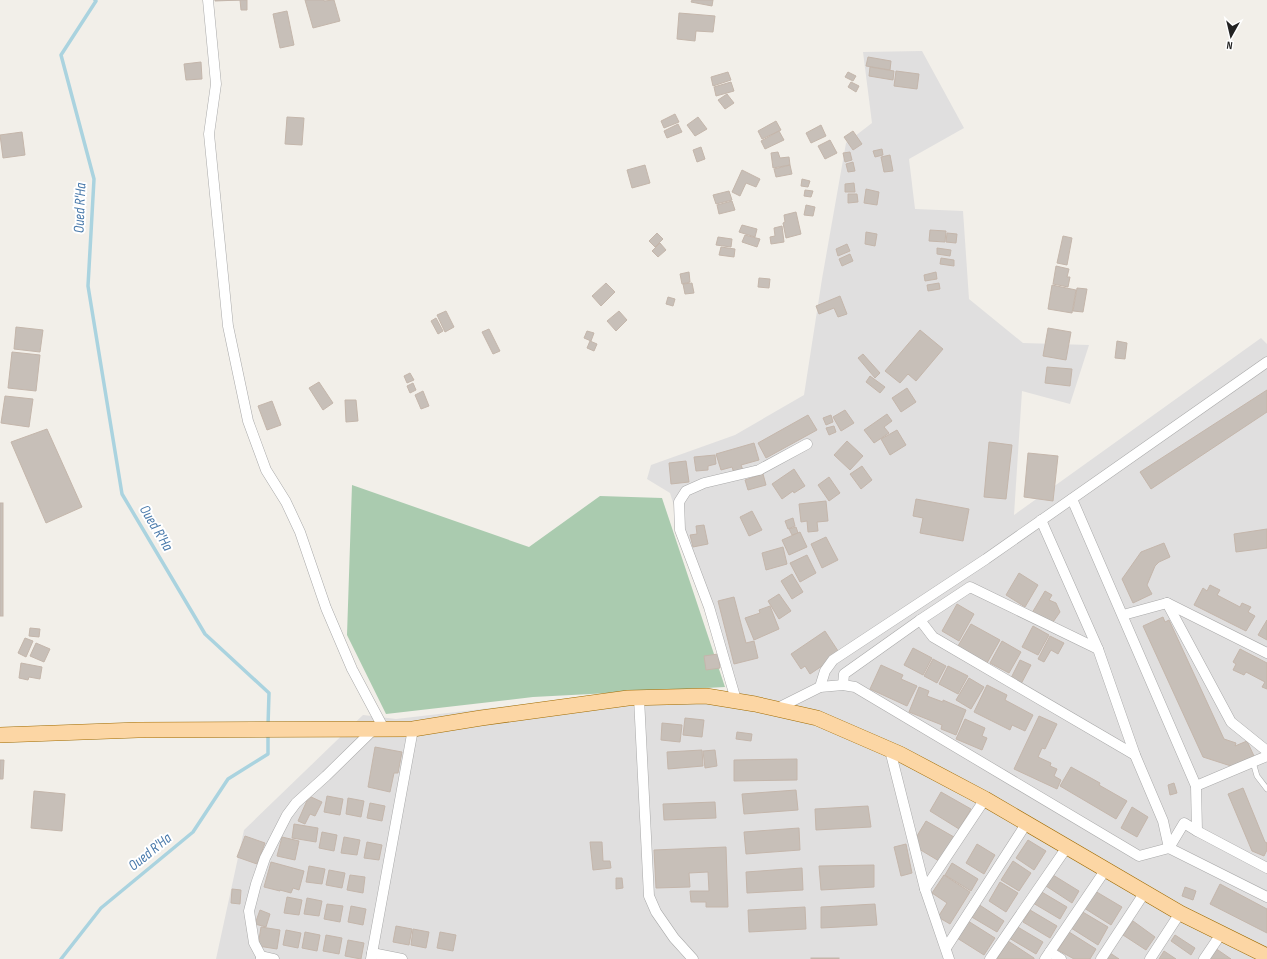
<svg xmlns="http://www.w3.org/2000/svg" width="1267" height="959" font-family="'Sofia Sans Condensed',sans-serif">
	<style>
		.residential { fill: #e0dfdf }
		.cemetery { fill: #aacbaf }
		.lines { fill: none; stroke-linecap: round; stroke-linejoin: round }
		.stream { stroke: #aad3df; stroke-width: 3.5 }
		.building { fill: #c7bfb8; stroke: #c4b6ab }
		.lane-casing { stroke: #a9a9a9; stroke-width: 6 }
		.street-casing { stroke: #a9a9a9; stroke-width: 11 }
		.primary-casing { stroke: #a06b00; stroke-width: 16 }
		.lane { stroke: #fff; stroke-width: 5 }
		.street { stroke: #fff; stroke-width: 10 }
		.primary { stroke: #fcd6a4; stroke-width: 15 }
		.labels { text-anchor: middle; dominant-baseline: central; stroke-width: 4; stroke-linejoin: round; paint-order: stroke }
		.water-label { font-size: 15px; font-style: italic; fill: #4a7aab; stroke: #fff }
	</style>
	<rect width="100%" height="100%" fill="#f2efe9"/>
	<path class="residential" d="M922,51L964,128L909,159L915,209L963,211L969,299L1023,343L1089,345L1070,404L1022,391L1014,515L1261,338L1267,344V959H216L244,830L363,715L396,719L561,700L733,691L670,493L647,479L651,465L735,435L804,395L822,279L846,143L872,123L863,52Z"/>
	<path class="cemetery" d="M352,485L529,547L600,496L662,498L725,687L533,697L386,714L347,635Z"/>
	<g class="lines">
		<g class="stream">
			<path d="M95,0L96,1L61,55L94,179L88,286L122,494L205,634L269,693L268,726"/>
			<path d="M61,959L101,908L193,832L228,779L268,754V734"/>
		</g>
	</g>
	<g class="building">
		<path d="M215,0H247V10H241L240,0L215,1Z"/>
		<path d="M305,0H324V1L334,0L340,21L313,28Z"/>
		<path d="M692,0H713L712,6L691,2Z"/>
		<path d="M287,11L294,45L280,48L273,14Z"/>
		<path d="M679,13L715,16L713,32L696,31L695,41L677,39Z"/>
		<path d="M868,57L891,61L890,70L866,66Z"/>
		<path d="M201,62L202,79L186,80L184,64Z"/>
		<path d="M870,67L894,71L893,80L869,76Z"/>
		<path d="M896,71L919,74L917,89L894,86Z"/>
		<path d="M728,72L731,80L713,86L711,77Z"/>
		<path d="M848,72L856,76L853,81L845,77Z"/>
		<path d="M731,82L734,91L716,96L714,87Z"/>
		<path d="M851,82L859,86L856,92L848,87Z"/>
		<path d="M727,94L734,103L725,109L718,100Z"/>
		<path d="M675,114L679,122L664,128L661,121Z"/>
		<path d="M287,117L304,118L302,145L285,144Z"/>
		<path d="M698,117L707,129L695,136L687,125Z"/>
		<path d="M776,121L781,130L762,139L758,131Z"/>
		<path d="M678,124L682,132L667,138L664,131Z"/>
		<path d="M821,125L826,136L811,143L806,133Z"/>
		<path d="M779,131L784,140L765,149L761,141Z"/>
		<path d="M853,131L862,144L853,150L844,137Z"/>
		<path d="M22,132L25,155L3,158L0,135Z"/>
		<path d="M830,140L837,153L825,159L818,146Z"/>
		<path d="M701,147L705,159L697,162L693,150Z"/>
		<path d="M882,149L883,155L875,157L873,151Z"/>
		<path d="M778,152L780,158L789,157L790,165L773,168L771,153Z"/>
		<path d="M850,152L852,160L845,162L843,153Z"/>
		<path d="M890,155L893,171L884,172L881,157Z"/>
		<path d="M853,162L855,171L848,172L846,164Z"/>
		<path d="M645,165L650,183L632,188L627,170Z"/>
		<path d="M790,165L792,174L776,177L774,169Z"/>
		<path d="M742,170L760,179L756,187L746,183L740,196L732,192Z"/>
		<path d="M802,179L810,181L808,187L801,186Z"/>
		<path d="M854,183L855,192H845V184Z"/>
		<path d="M866,189L879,192L877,205L864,203Z"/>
		<path d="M805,190L813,191L811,197L804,196Z"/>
		<path d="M729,191L732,200L716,204L713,195Z"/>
		<path d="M848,194H857L858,202L848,203Z"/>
		<path d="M732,201L735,210L719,214L717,205Z"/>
		<path d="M806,205L815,207L813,216L804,215Z"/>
		<path d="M796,212L801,234L786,238L783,223L785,222L784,215Z"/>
		<path d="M742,225L757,229L755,237L739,232Z"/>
		<path d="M782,226L784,242L771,244L770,237L775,236L774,228Z"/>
		<path d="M930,230L946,231L945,242L929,241Z"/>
		<path d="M866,232L877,234L875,246L865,244Z"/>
		<path d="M657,233L663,239L655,247L649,241Z"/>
		<path d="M947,233L957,234L956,243L946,242Z"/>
		<path d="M745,235L760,239L757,247L742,242Z"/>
		<path d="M1063,236L1072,238L1067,265L1057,263Z"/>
		<path d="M718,237L732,239L731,247L716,245Z"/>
		<path d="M660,243L666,250L658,257L652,251Z"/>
		<path d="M847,244L850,251L838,256L836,249Z"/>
		<path d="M721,247L735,249L734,257L719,255Z"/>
		<path d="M937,248L951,250L950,256L937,254Z"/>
		<path d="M850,254L853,261L842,266L839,259Z"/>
		<path d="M941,258L954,260V266L940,264Z"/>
		<path d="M1056,266L1069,269L1067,277H1070L1068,287L1053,284Z"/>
		<path d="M689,272L690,282L682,284L680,274Z"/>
		<path d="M936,272L937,279L925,281L924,275Z"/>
		<path d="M759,278L770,279L769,288L758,287Z"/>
		<path d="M606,283L615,292L601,306L592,296Z"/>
		<path d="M692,283L694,293L685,294L683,284Z"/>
		<path d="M939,283L940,289L928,291L927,285Z"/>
		<path d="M1052,285L1076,290L1072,313L1048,309Z"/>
		<path d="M1077,288L1087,289L1083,312L1073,311Z"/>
		<path d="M840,296L847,314L838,317L834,308L819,314L816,306Z"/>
		<path d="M668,297L675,299L673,306L666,304Z"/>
		<path d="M446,311L454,327L445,332L437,315Z"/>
		<path d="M619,311L627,320L616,331L607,321Z"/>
		<path d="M436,318L443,331L438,334L431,321Z"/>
		<path d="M16,327L43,330L40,352L14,349Z"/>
		<path d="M1048,328L1071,332L1066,360L1043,356Z"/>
		<path d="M489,329L500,351L493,354L482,332Z"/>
		<path d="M920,330L943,349L916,381L908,374L900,383L885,371Z"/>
		<path d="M587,331L594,333L591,341L584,338Z"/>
		<path d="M590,341L597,344L594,351L587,348Z"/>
		<path d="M1117,341L1127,343L1125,359L1115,358Z"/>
		<path d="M12,352L40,355L36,391L8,388Z"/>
		<path d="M863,354L880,373L875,378L858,358Z"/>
		<path d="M1047,367L1072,369L1070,386L1045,383Z"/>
		<path d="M410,373L414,380L407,383L404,376Z"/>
		<path d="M870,376L885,387L880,393L866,382Z"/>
		<path d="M319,382L333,403L323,410L309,388Z"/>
		<path d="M413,383L416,390L410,393L407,386Z"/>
		<path d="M907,388L916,402L901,412L892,398Z"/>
		<path d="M1267,390V412L1151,489L1140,472Z"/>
		<path d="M423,391L429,406L421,409L415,395Z"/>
		<path d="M5,396L33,399L29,427L1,423Z"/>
		<path d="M345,400H356L358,421L346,422Z"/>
		<path d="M272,401L281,425L267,430L258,406Z"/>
		<path d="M845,410L854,423L841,431L833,417Z"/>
		<path d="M887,414L892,421L884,427L889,433L874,443L864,430Z"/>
		<path d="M808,415L817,430L766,458L758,443Z"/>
		<path d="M831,415L833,422L826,425L823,418Z"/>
		<path d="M834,426L836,432L829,435L826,428Z"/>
		<path d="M47,429L82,507L46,523L11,442Z"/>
		<path d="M897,430L906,445L890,455L881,439Z"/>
		<path d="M847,441L863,456L850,470L834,455Z"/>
		<path d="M989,442L1012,445L1006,499L984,497Z"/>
		<path d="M754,443L759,460L741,465L743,470L734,473L732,467L721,470L716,454Z"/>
		<path d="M1028,453L1058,456L1053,501L1024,497Z"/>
		<path d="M715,455L716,464L708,466V470L696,471L694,457Z"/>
		<path d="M686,461L689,482L671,484L669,463Z"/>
		<path d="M862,466L872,480L861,489L850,474Z"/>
		<path d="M794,469L805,486L794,493L793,491L782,499L772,484Z"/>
		<path d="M763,474L766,485L748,490L745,480Z"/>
		<path d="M829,477L840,493L829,501L818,485Z"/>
		<path d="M916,499L969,509L963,541L920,533L923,518L913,516Z"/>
		<path d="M826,501L828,521L817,522L818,531L808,532L807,521L801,522L799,504Z"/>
		<rect x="0" y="503" width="3" height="113"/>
		<path d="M752,511L762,530L749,536L740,517Z"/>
		<path d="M793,518L795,526L788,529L785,521Z"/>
		<path d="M704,525L708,544L693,547L690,535L697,534L696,526Z"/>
		<path d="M796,527L798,533L792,535L789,529Z"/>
		<path d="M1267,529V548L1236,552L1234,534Z"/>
		<path d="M800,532L807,547L789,555L782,540Z"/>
		<path d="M826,537L838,560L822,568L811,544Z"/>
		<path d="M1164,543L1170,557L1159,562L1155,566L1147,585L1152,594L1133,603L1122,579L1141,552Z"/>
		<path d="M783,547L787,564L766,570L762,553Z"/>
		<path d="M807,555L816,573L800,582L790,563Z"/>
		<path d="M1019,573L1038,585L1025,607L1006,595Z"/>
		<path d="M792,574L803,592L792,599L781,581Z"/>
		<path d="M1210,585L1220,590L1217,595L1240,607L1242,603L1251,607L1248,612L1255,616L1246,631L1194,605L1203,588L1207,591Z"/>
		<path d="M1045,591L1052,595L1049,600L1056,603L1060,612L1051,625L1032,613Z"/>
		<path d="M779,594L791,611L779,619L768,601Z"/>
		<path d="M734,597L746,643L754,641L758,658L734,664L718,601Z"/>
		<path d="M957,604L974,614L959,641L942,631Z"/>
		<path d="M770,606L779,629L754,640L745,618L760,613L759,610Z"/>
		<path d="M1163,617L1165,622L1169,620L1224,739L1236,743L1235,746L1247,741L1254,756L1231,766L1203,757L1143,626Z"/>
		<path d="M1267,620V640L1258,635Z"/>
		<path d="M971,624L1000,640L987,663L958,646Z"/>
		<path d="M1033,626L1049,635L1038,655L1022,647Z"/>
		<path d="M30,628L40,629L39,637L29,636Z"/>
		<path d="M825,631L840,654L810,674L805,666L801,669L791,654Z"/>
		<path d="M1050,636L1064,643L1058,654L1051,650L1044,662L1038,659Z"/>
		<path d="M25,638L33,641L26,657L18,653Z"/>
		<path d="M1002,641L1021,652L1009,673L990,663Z"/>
		<path d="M36,643L50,649L44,662L30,656Z"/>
		<path d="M913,648L932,658L923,675L904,665Z"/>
		<path d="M1240,649L1267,663V689L1262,687L1265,682L1246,672L1244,675L1233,670L1236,664L1233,662Z"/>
		<path d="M718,654L720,668L706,670L704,656Z"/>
		<path d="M933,659L946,666L937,683L924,676Z"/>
		<path d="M1020,660L1031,665L1021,684L1011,678Z"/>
		<path d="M21,663L42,667L40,679L29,677L28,680L19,678Z"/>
		<path d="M881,665L903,675L901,679L917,686L907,706L870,689Z"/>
		<path d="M948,666L968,676L958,694L939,684Z"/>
		<path d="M969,678L984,687L971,709L956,700Z"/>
		<path d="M987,685L1007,695L1005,700L1033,715L1025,731L1012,725L1010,730L974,712Z"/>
		<path d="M919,687L929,691L927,696L943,702V700L966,710L956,735L941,729L942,725L909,712Z"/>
		<path d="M1039,716L1057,724L1045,749L1042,748L1038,757L1051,763L1050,766L1057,769L1054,776L1061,780L1057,789L1014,769Z"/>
		<path d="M685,718L704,720L702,737L683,735Z"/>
		<path d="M965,719L985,728L982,736L987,738L982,750L956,739Z"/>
		<path d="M662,723L682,725L680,742L661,740Z"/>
		<path d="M737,732L752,734L751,741L736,739Z"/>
		<path d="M375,747L402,752L398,773H394L390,792L368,787Z"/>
		<path d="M702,750L703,766L668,769L667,752Z"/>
		<path d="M715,750L717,766L705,768L703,751Z"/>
		<path d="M797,759V780L734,781V760Z"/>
		<path d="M0,760H4L3,779H0Z"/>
		<path d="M1071,767L1100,783L1099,785L1127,801L1116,819L1060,786Z"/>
		<path d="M1174,783L1177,793L1170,795L1168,785Z"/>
		<path d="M1243,788L1265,842L1267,843V850L1264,856L1252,851L1228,794Z"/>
		<path d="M796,790L798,810L744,814L742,794Z"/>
		<path d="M34,791L65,794L62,831L31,828Z"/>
		<path d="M941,792L971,809L959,829L930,811Z"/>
		<path d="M309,796L322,802L315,816L310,814L305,824L298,821Z"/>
		<path d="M327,796L343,799L340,815L324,812Z"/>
		<path d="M348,798L364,801L361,817L346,814Z"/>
		<path d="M715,802L716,818L664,820L663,804Z"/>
		<path d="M370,803L385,806L382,821L367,818Z"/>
		<path d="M868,806L871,827L816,830L815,809Z"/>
		<path d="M1132,807L1148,817L1137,837L1121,828Z"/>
		<path d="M926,821L954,837L939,861L919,849L914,841Z"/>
		<path d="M294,824L318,828L316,842L292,838Z"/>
		<path d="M799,828L800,850L746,854L744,832Z"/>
		<path d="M322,832L337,835L334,851L319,848Z"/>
		<path d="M245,836L265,843L257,864L237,857Z"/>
		<path d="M282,837L299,841L295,860L277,856Z"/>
		<path d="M344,837L360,840L357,855L341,853Z"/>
		<path d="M1028,840L1046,851L1034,870L1016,858Z"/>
		<path d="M367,842L382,845L379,860L364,858Z"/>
		<path d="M590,842H602L603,861H610L611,868L593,870Z"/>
		<path d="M906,844L912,873L901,876L894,847Z"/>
		<path d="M977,844L995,855L984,874L966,863Z"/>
		<path d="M726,847L728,907H706V902H691L690,891H709L708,872L689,873L690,887L656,888L654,850Z"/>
		<path d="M1013,861L1031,873L1019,891L1001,880Z"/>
		<path d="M271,862L304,871L299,890L293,888L291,893L280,890V891L264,887Z"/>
		<path d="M952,863L978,879L971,891L945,875Z"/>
		<path d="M874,865V887L821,890L819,866Z"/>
		<path d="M309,866L325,869L322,884L306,882Z"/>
		<path d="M802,868L803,890L747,893L746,872Z"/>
		<path d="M329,870L345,873L342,888L326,885Z"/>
		<path d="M350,875L365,877L363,893L347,890Z"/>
		<path d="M944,875L970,892L950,924L938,917L947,903L932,893Z"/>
		<path d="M1053,875L1079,891L1072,903L1046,886Z"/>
		<path d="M616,878H622L623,888L616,889Z"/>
		<path d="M1000,882L1018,893L1006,912L989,901Z"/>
		<path d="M1220,884L1267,909V933L1210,904Z"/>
		<path d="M1185,887L1196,891L1193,900L1182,896Z"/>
		<path d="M232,889L241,890L240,904L231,903Z"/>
		<path d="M1040,891L1067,907L1060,919L1033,903Z"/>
		<path d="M1095,891L1122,907L1111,925L1084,908Z"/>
		<path d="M287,897L302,900L299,915L284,913Z"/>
		<path d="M307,898L322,901L319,916L304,914Z"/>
		<path d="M327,904L343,906L340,922L324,919Z"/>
		<path d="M875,904L877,925L821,928V907Z"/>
		<path d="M978,904L1004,921L997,932L970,916Z"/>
		<path d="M351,906L366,909L363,925L348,922Z"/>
		<path d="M805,907L806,929L749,932L748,910Z"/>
		<path d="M260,910L270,914L266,927L255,924Z"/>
		<path d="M1030,910L1057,926L1050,938L1023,922Z"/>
		<path d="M1081,911L1108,927L1098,945L1071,928Z"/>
		<path d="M968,921L995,938L984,955L957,938Z"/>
		<path d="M1133,921L1155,937L1146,950L1123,935Z"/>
		<path d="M396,926L412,929L409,945L393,942Z"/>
		<path d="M1016,926L1043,942L1036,954L1009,938Z"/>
		<path d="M261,927L280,930L277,949L258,946Z"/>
		<path d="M413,929L429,932L426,948L411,945Z"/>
		<path d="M286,930L301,933L298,948L283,945Z"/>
		<path d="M305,932L320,935L317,951L302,948Z"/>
		<path d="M440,932L456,935L453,951L437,948Z"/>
		<path d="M1069,932L1096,949L1090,959H1074L1058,950Z"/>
		<path d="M326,935L342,938L339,954L323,951Z"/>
		<path d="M1175,935L1195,948L1191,955L1171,941Z"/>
		<path d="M348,940L364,943L361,959L345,956Z"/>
		<path d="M1008,941L1034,958V959H997Z"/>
		<path d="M1215,948L1231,959H1208Z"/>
		<path d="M1164,951L1176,959H1159Z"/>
		<path d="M1110,953L1119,959H1106Z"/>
		<rect x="811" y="958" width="28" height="1"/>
	</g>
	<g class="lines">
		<defs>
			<path id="lane" d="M1253,762L1257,776L1267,789"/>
			<g id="street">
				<path d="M208,0L216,84L209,134L228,326L248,421L266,470L286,502L300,532L326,608L352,669L384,729"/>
				<path d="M1072,499L1196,786L1197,831"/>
				<path d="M1167,603L1231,722L1267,751"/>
				<path d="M1123,615L1167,603L1267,653"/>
				<path d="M920,620L933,637L1135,755"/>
				<path d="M843,685L844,674L920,620L970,587L1098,649"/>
				<path d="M820,687L825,671L833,660L986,559L1267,362"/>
				<path d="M639,698L649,896L656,912L674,938L693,959"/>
				<path d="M736,700L709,607L680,530L679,502L686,491L704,483L759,470L807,444"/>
				<path d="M776,709L820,687L843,685L855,687L1139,856L1169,848L1163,821L1135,755L1098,649L1041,520"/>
				<path d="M890,750L925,889L949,959"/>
				<path d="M1196,786L1267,756"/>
				<path d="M1267,868L1197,831L1184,823L1169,848L1267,897"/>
				<path d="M925,889L985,799"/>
				<path d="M946,948L1026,824"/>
				<path d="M1050,952L1061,959"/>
				<path d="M372,953L402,959"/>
				<path d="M261,956L274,959"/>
				<path d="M261,959V956L254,943L249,911L256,884L265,858L287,815L296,803L326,776L373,730"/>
				<path d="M371,959L413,729"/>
				<path d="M990,959L1067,847"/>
				<path d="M1045,959L1106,869"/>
				<path d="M1101,959L1145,892"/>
				<path d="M1150,959L1180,913"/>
				<path d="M1204,959L1221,934"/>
			</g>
			<path id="primary" d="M0,735L138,730L413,729L481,718L628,698L706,696L755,704L817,718L900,754L985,799L1180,913L1267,956"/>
		</defs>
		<use href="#lane" class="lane-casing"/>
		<use href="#street" class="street-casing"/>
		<use href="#primary" class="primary-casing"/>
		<use href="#lane" class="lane"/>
		<use href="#street" class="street"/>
		<use href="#primary" class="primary"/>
	</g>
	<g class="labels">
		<g class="water-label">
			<text transform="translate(80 208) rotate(-88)">Oued R'Ha</text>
			<text transform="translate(156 528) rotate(59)">Oued R'Ha</text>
			<text transform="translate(150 852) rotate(-39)">Oued R'Ha</text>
		</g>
	</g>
	<g transform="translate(1231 36) rotate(188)" stroke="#ffffff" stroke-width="3" paint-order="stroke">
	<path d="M0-3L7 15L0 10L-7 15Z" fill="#222222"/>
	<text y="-6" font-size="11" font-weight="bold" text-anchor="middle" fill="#222222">N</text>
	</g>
</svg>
